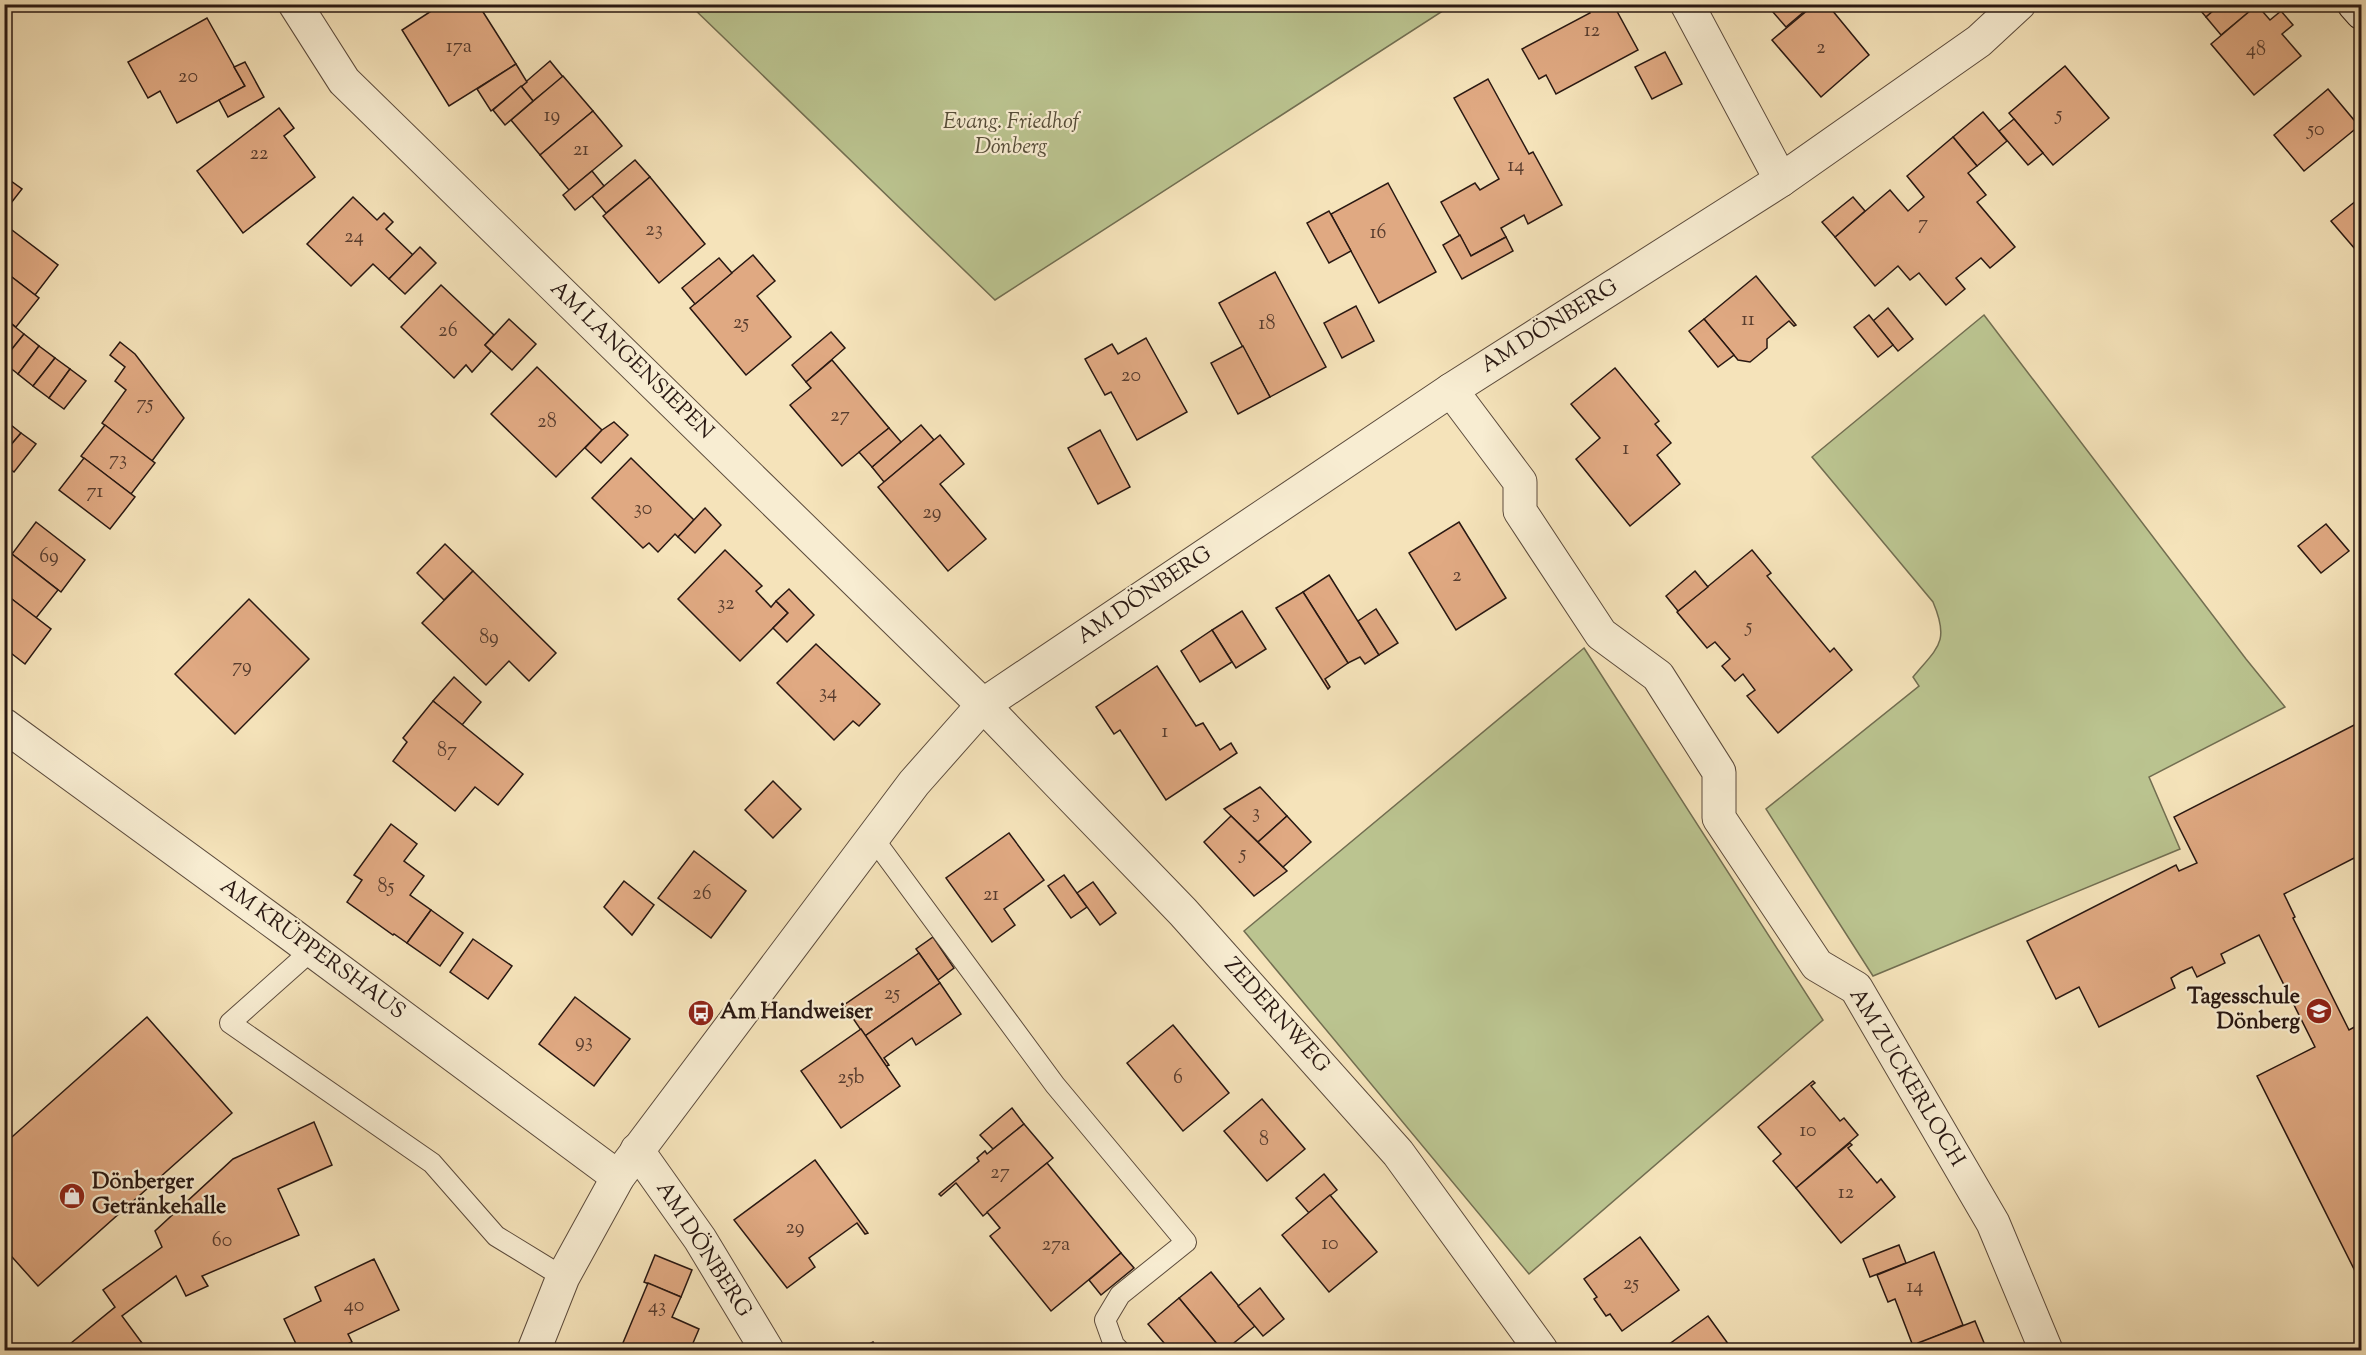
<svg xmlns="http://www.w3.org/2000/svg" width="2366" height="1355" font-family="'Sorts Mill Goudy',serif">
	<style>
		.green { fill: #bbc490; stroke: #726e51; stroke-width: 1.5 }
		.building { fill: #e0a982; stroke: #291812; stroke-width: 1.5 }
		.lines { fill: none; stroke-linecap: round; stroke-linejoin: round }
		.lane-casing { stroke: #5c4b3c; stroke-width: 22 }
		.street-casing { stroke: #5c4b3c; stroke-width: 35 }
		.secondary-casing { stroke: #291812; stroke-width: 35 }
		.lane { stroke: #f8edd2; stroke-width: 20 }
		.street { stroke: #f8edd2; stroke-width: 33 }
		.secondary { stroke: #f8edd2; stroke-width: 33 }
		.labels { text-anchor: middle; dominant-baseline: central; stroke-width: 4.5; stroke-linejoin: round; paint-order: stroke }
		.number-label { font-size: 20px; fill: #573c2e }
		.park-label { font-size: 22px; font-style: italic; fill: #554c38; stroke: #f8edd2 }
		.street-label { font-size: 22px; fill: #291812; stroke: #f8edd2 }
		.poi-label { font-size: 22px; font-weight: bold; fill: #291812; stroke: #f8edd2; text-anchor: start }
	</style>
	<rect width="100%" height="100%" fill="#f5e3ba"/>
	<filter id="stains"><feTurbulence type="fractalNoise" baseFrequency=".00333" numOctaves="4"/><feColorMatrix values="0 0 0 0 .2 0 0 0 0 .09 0 0 0 0 .02 0 0 0 .5 -.17"/></filter>
	<radialGradient id="worn" r=".72"><stop offset=".6" stop-color="#630" stop-opacity="0"/><stop offset="1" stop-color="#630" stop-opacity=".3"/></radialGradient>
	<g class="green">
		<path d="M690,5H1452L995,300Z"/>
		<path d="M1984,315L2246,659L2285,707L2149,777L2180,849L1873,976L1766,809L1919,686L1913,677C1938,647 1950,642 1933,602L1812,457Z"/>
		<path d="M1584,648L1823,1020L1529,1274L1244,931Z"/>
	</g>
	<g class="building">
		<path d="M478,4L516,64L449,106L402,30L442,4Z"/>
		<path d="M1602,4H1613L1638,50L1556,94L1546,75L1539,79L1522,49L1590,13L1589,11Z"/>
		<path d="M1766,4H1813L1786,27Z"/>
		<path d="M1815,4H1827L1869,55L1821,97L1772,40Z"/>
		<path d="M2195,4H2221L2206,17Z"/>
		<path d="M2221,4H2255L2256,6L2221,35L2206,17Z"/>
		<path d="M2257,5L2270,20L2281,11L2293,25L2282,34L2301,56L2254,95L2211,44Z"/>
		<path d="M207,18L245,86L177,123L160,91L148,98L128,62Z"/>
		<path d="M1665,52L1682,84L1652,99L1635,67Z"/>
		<path d="M550,61L563,77L533,101L521,86Z"/>
		<path d="M245,62L264,97L228,117L219,100L245,86L234,67Z"/>
		<path d="M516,64L527,82L491,111L477,89Z"/>
		<path d="M2065,66L2109,118L2053,165L2009,113Z"/>
		<path d="M563,76L593,111L540,155L511,120Z"/>
		<path d="M1488,79L1529,154L1533,152L1562,205L1528,224L1524,215L1501,228L1506,237L1471,256L1441,202L1475,183L1480,190L1499,179L1454,98Z"/>
		<path d="M521,86L533,101L505,125L493,110Z"/>
		<path d="M2328,89L2359,126L2304,171L2274,135Z"/>
		<path d="M279,108L294,128L284,136L315,177L243,233L197,171Z"/>
		<path d="M593,111L622,146L569,190L540,155Z"/>
		<path d="M1983,112L2007,141L1977,166L1953,137Z"/>
		<path d="M2014,119L2043,153L2028,165L1999,131Z"/>
		<path d="M1953,137L1977,166L1968,173L1986,195L1977,202L2015,247L1990,268L1981,258L1956,278L1965,289L1946,305L1919,273L1910,280L1898,266L1875,286L1835,237L1890,190L1908,211L1924,197L1907,176Z"/>
		<path d="M635,160L650,177L606,213L592,196Z"/>
		<path d="M592,171L604,186L575,210L563,195Z"/>
		<path d="M4,176L22,189L4,212Z"/>
		<path d="M650,177L705,244L659,283L603,216Z"/>
		<path d="M1388,183L1436,272L1379,303L1331,214Z"/>
		<path d="M2362,196V244L2355,249L2331,221Z"/>
		<path d="M353,197L377,220L384,213L393,222L386,229L413,255L389,279L373,264L351,286L307,244Z"/>
		<path d="M1853,197L1865,211L1835,237L1822,222Z"/>
		<path d="M1329,211L1351,251L1329,263L1307,223Z"/>
		<path d="M8,227L58,265L35,295L4,271V232Z"/>
		<path d="M1460,235L1471,256L1506,237L1513,251L1462,279L1443,245Z"/>
		<path d="M420,247L436,263L405,294L389,279Z"/>
		<path d="M753,255L775,281L757,296L791,337L746,375L690,308Z"/>
		<path d="M719,258L732,273L695,304L682,288Z"/>
		<path d="M4,271L39,298L16,327L4,318Z"/>
		<path d="M1275,272L1326,367L1270,397L1219,303Z"/>
		<path d="M1756,276L1796,325L1794,326L1789,321L1767,339V348L1750,362L1738,360L1704,319Z"/>
		<path d="M441,285L494,335L485,345L491,351L472,372L466,365L454,378L401,327Z"/>
		<path d="M1356,306L1374,341L1342,358L1324,323Z"/>
		<path d="M1888,308L1913,339L1898,351L1873,321Z"/>
		<path d="M1869,315L1893,345L1878,357L1854,327Z"/>
		<path d="M509,319L536,344L512,370L485,345Z"/>
		<path d="M1704,319L1734,355L1718,367L1689,331Z"/>
		<path d="M9,322L24,334L4,359V328Z"/>
		<path d="M831,332L845,348L806,382L792,365Z"/>
		<path d="M24,334L39,346L18,374L4,363V359Z"/>
		<path d="M1146,338L1187,412L1137,440L1111,392L1105,395L1085,359L1112,344L1118,354Z"/>
		<path d="M120,342L135,354L184,418L152,461L102,423L126,390L115,381L125,367L110,355Z"/>
		<path d="M39,346L55,358L33,386L18,374Z"/>
		<path d="M1243,346L1270,397L1238,414L1211,363Z"/>
		<path d="M55,358L70,369L49,398L33,386Z"/>
		<path d="M832,360L889,428L842,466L790,405L811,388L806,382Z"/>
		<path d="M537,367L602,430L556,477L491,414Z"/>
		<path d="M1615,368L1659,421L1655,424L1671,443L1657,455L1680,484L1630,526L1576,459L1600,438L1571,404Z"/>
		<path d="M70,369L86,381L64,409L49,398Z"/>
		<path d="M6,421L21,433L4,453V422Z"/>
		<path d="M614,422L628,435L601,463L585,448L602,430Z"/>
		<path d="M105,425L155,463L131,494L81,456Z"/>
		<path d="M921,425L934,440L884,482L872,467Z"/>
		<path d="M889,428L901,442L872,467L859,452Z"/>
		<path d="M1100,430L1130,487L1098,504L1068,448Z"/>
		<path d="M21,433L36,444L14,472L4,464V453Z"/>
		<path d="M940,435L964,464L940,484L986,539L948,571L878,487Z"/>
		<path d="M84,458L135,497L110,529L59,490Z"/>
		<path d="M631,458L694,520L678,537L675,534L658,552L649,543L643,548L592,498Z"/>
		<path d="M705,508L721,525L695,553L678,537Z"/>
		<path d="M36,522L85,560L61,592L12,554Z"/>
		<path d="M1459,522L1506,598L1456,630L1409,553Z"/>
		<path d="M2326,524L2349,551L2321,573L2298,546Z"/>
		<path d="M445,544L473,571L444,600L417,573Z"/>
		<path d="M725,550L762,586L756,591L771,607L776,601L788,613L740,661L678,599Z"/>
		<path d="M1752,550L1771,573L1767,576L1830,652L1834,648L1852,670L1778,733L1747,696L1755,690L1743,674L1735,681L1722,666L1730,659L1715,642L1707,648L1677,612Z"/>
		<path d="M8,551L58,590L36,618L4,593V556Z"/>
		<path d="M473,571L556,653L529,681L509,661L486,685L422,623Z"/>
		<path d="M1695,571L1708,587L1678,611L1666,596Z"/>
		<path d="M1329,575L1379,655L1365,664L1360,657L1348,663L1303,592Z"/>
		<path d="M789,589L814,615L787,642L773,628L788,613L776,601Z"/>
		<path d="M1303,592L1348,663L1325,679L1330,687L1328,689L1276,608Z"/>
		<path d="M4,593L51,629L25,664L7,650L8,649L4,646Z"/>
		<path d="M249,599L309,659L235,734L175,674Z"/>
		<path d="M1376,609L1398,643L1379,655L1358,621Z"/>
		<path d="M1242,611L1266,649L1236,668L1212,630Z"/>
		<path d="M1212,630L1232,662L1200,682L1181,651Z"/>
		<path d="M816,644L880,704L859,726L853,721L834,740L777,683Z"/>
		<path d="M1157,666L1196,726L1203,723L1220,750L1231,743L1237,753L1166,800L1120,730L1114,734L1096,707Z"/>
		<path d="M454,677L481,702L462,725L433,701Z"/>
		<path d="M433,701L523,774L498,805L475,787L455,811L393,761L407,742L403,738Z"/>
		<path d="M2362,721V854L2284,894L2295,917L2293,918L2349,1030L2362,1023V1285L2257,1076L2315,1047L2259,935L2221,954L2225,963L2197,977L2192,967L2181,972L2171,978L2175,988L2099,1027L2079,987L2056,999L2027,941L2176,865L2179,871L2197,863L2174,817Z"/>
		<path d="M773,781L801,809L773,838L745,810Z"/>
		<path d="M1260,787L1287,816L1258,842L1224,809Z"/>
		<path d="M1231,816L1287,871L1254,896L1204,842Z"/>
		<path d="M1287,816L1311,842L1283,867L1258,842Z"/>
		<path d="M391,824L417,844L404,861L424,876L410,895L431,910L407,943L394,934L393,935L347,902L362,880L354,875Z"/>
		<path d="M1009,833L1044,880L1004,909L1015,925L992,942L946,878Z"/>
		<path d="M694,851L746,891L711,938L658,898Z"/>
		<path d="M1064,875L1087,907L1071,918L1048,886Z"/>
		<path d="M624,881L654,905L632,935L604,907Z"/>
		<path d="M1093,882L1116,913L1100,925L1077,893Z"/>
		<path d="M431,910L463,933L440,966L407,943Z"/>
		<path d="M933,937L954,968L938,980L916,949Z"/>
		<path d="M473,939L512,966L488,999L450,972Z"/>
		<path d="M919,953L940,983L865,1036L844,1005Z"/>
		<path d="M940,983L961,1014L916,1045L912,1038L884,1058L889,1065L886,1066L865,1036Z"/>
		<path d="M575,997L630,1039L594,1086L539,1044Z"/>
		<path d="M147,1017L232,1113L38,1286L4,1248V1144Z"/>
		<path d="M1173,1025L1229,1093L1183,1131L1127,1063Z"/>
		<path d="M861,1029L900,1086L841,1128L801,1071Z"/>
		<path d="M1813,1081L1815,1083L1811,1086L1840,1121L1844,1118L1858,1135L1796,1188L1773,1161L1781,1154L1758,1127Z"/>
		<path d="M1262,1099L1305,1149L1267,1181L1224,1131Z"/>
		<path d="M1012,1108L1024,1124L993,1149L980,1135Z"/>
		<path d="M314,1122L332,1165L278,1189L299,1235L202,1276L208,1286L186,1296L176,1276L122,1316L142,1343L130,1350H67L65,1348L115,1307L103,1290L162,1247L155,1231L233,1159Z"/>
		<path d="M1024,1124L1053,1158L1047,1163L983,1216L956,1183L941,1196L939,1194L979,1161L977,1158L985,1151L987,1154Z"/>
		<path d="M1850,1143L1852,1145L1848,1148L1877,1183L1881,1179L1895,1197L1841,1243L1796,1188Z"/>
		<path d="M815,1160L868,1233L865,1234L857,1223L809,1258L815,1267L787,1288L734,1220Z"/>
		<path d="M1047,1163L1121,1253L1051,1311L990,1236L1000,1228L987,1212Z"/>
		<path d="M1324,1174L1337,1190L1309,1213L1296,1198Z"/>
		<path d="M1330,1195L1377,1252L1329,1292L1282,1235Z"/>
		<path d="M1640,1237L1679,1290L1622,1331L1610,1314L1606,1316L1594,1299L1597,1297L1584,1279Z"/>
		<path d="M1899,1245L1906,1263L1870,1277L1863,1259Z"/>
		<path d="M1934,1252L1963,1325L1913,1346L1895,1299L1888,1302L1877,1275Z"/>
		<path d="M1121,1253L1134,1268L1101,1295L1089,1280Z"/>
		<path d="M655,1255L692,1270L681,1297L644,1282Z"/>
		<path d="M374,1259L399,1310L348,1334L352,1342L335,1350H299L284,1319L321,1301L315,1287Z"/>
		<path d="M1211,1272L1255,1326L1225,1350H1222L1179,1298Z"/>
		<path d="M648,1283L681,1297L672,1317L699,1329L690,1350H620Z"/>
		<path d="M1260,1288L1284,1319L1263,1336L1238,1306Z"/>
		<path d="M1179,1298L1222,1350H1170L1148,1324Z"/>
		<path d="M1708,1316L1729,1345L1721,1350H1661Z"/>
		<path d="M1975,1321L1987,1350H1921L1918,1343Z"/>
		<path d="M873,1342L878,1350H858Z"/>
	</g>
	<g class="lines">
		<defs>
			<g id="lane">
				<path d="M873,838L1055,1085L1186,1242L1120,1295L1105,1320L1114,1345L1119,1350"/>
				<path d="M312,950L230,1023L432,1163L496,1236L563,1277"/>
			</g>
			<g id="street">
				<path d="M295,4L344,81L983,705L1183,912L1398,1153L1541,1350"/>
				<path d="M1687,4L1781,180"/>
				<path d="M1451,390L1520,482V511L1601,634L1658,676L1719,772V818L1817,965L1856,988L1993,1223L2046,1350"/>
				<path d="M4,725L289,933L618,1177"/>
				<path d="M637,1150L700,1239L767,1350"/>
				<path d="M534,1350L563,1277L618,1177L914,783L983,705L1451,390L1781,180L1979,41L2019,4"/>
			</g>
			<path id="secondary" d="M2354,4L2362,13"/>
		</defs>
		<use href="#lane" class="lane-casing"/>
		<use href="#street" class="street-casing"/>
		<use href="#secondary" class="secondary-casing"/>
		<use href="#lane" class="lane"/>
		<use href="#street" class="street"/>
		<use href="#secondary" class="secondary"/>
	</g>
	<defs>
		<symbol id="school-disc" viewBox="-11 -11 22 22"><circle r="9.5" fill="#8f2418" stroke="#f8edd2"/><path d="M0-5L7-2L0 1L-7-2ZM-4 1L0 2.5L4 1V4Q0 6-4 4Z" fill="#fff"/></symbol>
		<symbol id="bus-disc" viewBox="-11 -11 22 22"><circle r="9.5" fill="#8f2418" stroke="#f8edd2"/><path d="M-5-6H5V4H4V6H2V4H-2V6H-4V4H-5ZM-3.5-4V0h7V-4ZM-3.5 1.2v1.5H-2V1.2ZM2 1.2v1.5H3.5V1.2Z" fill="#fff"/></symbol>
		<symbol id="shop-disc" viewBox="-11 -11 22 22"><circle r="9.5" fill="#8f2418" stroke="#f8edd2"/><path d="M-5-2.5h2.3a2.7 3.5 0 0 1 5.4 0H5L5.5 6h-11ZM-1.5-2.5h3a1.5 2.3 0 0 0-3 0Z" fill="#fff"/></symbol>
	</defs>
	<g fill-rule="evenodd">
		<use href="#school-disc" x="2304" y="996" width="30" height="30"/>
		<use href="#bus-disc" x="686" y="998" width="30" height="30"/>
		<use href="#shop-disc" x="57" y="1181" width="30" height="30"/>
	</g>
	<g class="labels">
		<g class="number-label">
			<text x="1592" y="31">12</text>
			<text x="459" y="47">17a</text>
			<text x="1821" y="48">2</text>
			<text x="2256" y="50">48</text>
			<text x="188" y="77">20</text>
			<text x="2059" y="115">5</text>
			<text x="552" y="116">19</text>
			<text x="2316" y="130">50</text>
			<text x="581" y="150">21</text>
			<text x="259" y="154">22</text>
			<text x="1516" y="166">14</text>
			<text x="1923" y="224">7</text>
			<text x="654" y="230">23</text>
			<text x="1378" y="233">16</text>
			<text x="354" y="237">24</text>
			<text x="1748" y="320">11</text>
			<text x="741" y="323">25</text>
			<text x="1267" y="324">18</text>
			<text x="448" y="331">26</text>
			<text x="1131" y="376">20</text>
			<text x="145" y="404">75</text>
			<text x="840" y="416">27</text>
			<text x="547" y="422">28</text>
			<text x="1626" y="449">1</text>
			<text x="118" y="460">73</text>
			<text x="95" y="492">71</text>
			<text x="643" y="509">30</text>
			<text x="932" y="513">29</text>
			<text x="49" y="557">69</text>
			<text x="1457" y="576">2</text>
			<text x="726" y="604">32</text>
			<text x="1749" y="627">5</text>
			<text x="489" y="638">89</text>
			<text x="242" y="667">79</text>
			<text x="828" y="693">34</text>
			<text x="1165" y="732">1</text>
			<text x="447" y="751">87</text>
			<text x="1256" y="813">3</text>
			<text x="1243" y="854">5</text>
			<text x="386" y="887">85</text>
			<text x="702" y="894">26</text>
			<text x="991" y="895">21</text>
			<text x="892" y="994">25</text>
			<text x="584" y="1042">93</text>
			<text x="851" y="1078">25b</text>
			<text x="1178" y="1078">6</text>
			<text x="1808" y="1131">10</text>
			<text x="1264" y="1140">8</text>
			<text x="1000" y="1173">27</text>
			<text x="1846" y="1193">12</text>
			<text x="795" y="1228">29</text>
			<text x="222" y="1241">60</text>
			<text x="1330" y="1244">10</text>
			<text x="1056" y="1245">27a</text>
			<text x="1631" y="1284">25</text>
			<text x="1915" y="1287">14</text>
			<text x="354" y="1306">40</text>
			<text x="657" y="1307">43</text>
		</g>
		<g class="park-label">
			<text x="1011" y="123">Evang. Friedhof<tspan x="1011" dy="25">Dönberg</tspan></text>
		</g>
		<g class="street-label">
			<text transform="translate(1550 327) rotate(-32)">AM DÖNBERG</text>
			<text transform="translate(631 361) rotate(44)">AM LANGENSIEPEN</text>
			<text transform="translate(1145 596) rotate(-34)">AM DÖNBERG</text>
			<text transform="translate(312 950) rotate(36)">AM KRÜPPERSHAUS</text>
			<text transform="translate(1276 1016) rotate(48)">ZEDERNWEG</text>
			<text transform="translate(1906 1078) rotate(59)">AM ZUCKERLOCH</text>
			<text transform="translate(703 1250) rotate(57)">AM DÖNBERG</text>
		</g>
		<g class="poi-label">
			<text x="2300" y="998" text-anchor="end">Tagesschule<tspan x="2300" dy="25">Dönberg</tspan></text>
			<text x="720" y="1013">Am Handweiser</text>
			<text x="92" y="1183">Dönberger<tspan x="92" dy="25">Getränkehalle</tspan></text>
		</g>
	</g>
	<rect width="2366" height="1355" fill="none" stroke="#f5e3ba" stroke-width="24"/>
	<rect x="6" y="6" width="2354" height="1343" fill="none" stroke="#291812" stroke-width="3"/>
	<rect x="12" y="12" width="2342" height="1331" fill="none" stroke="#291812" stroke-width="1.5"/>
	<rect width="100%" height="100%" filter="url(#stains)"/>
	<rect width="100%" height="100%" fill="url(#worn)"/>
</svg>
